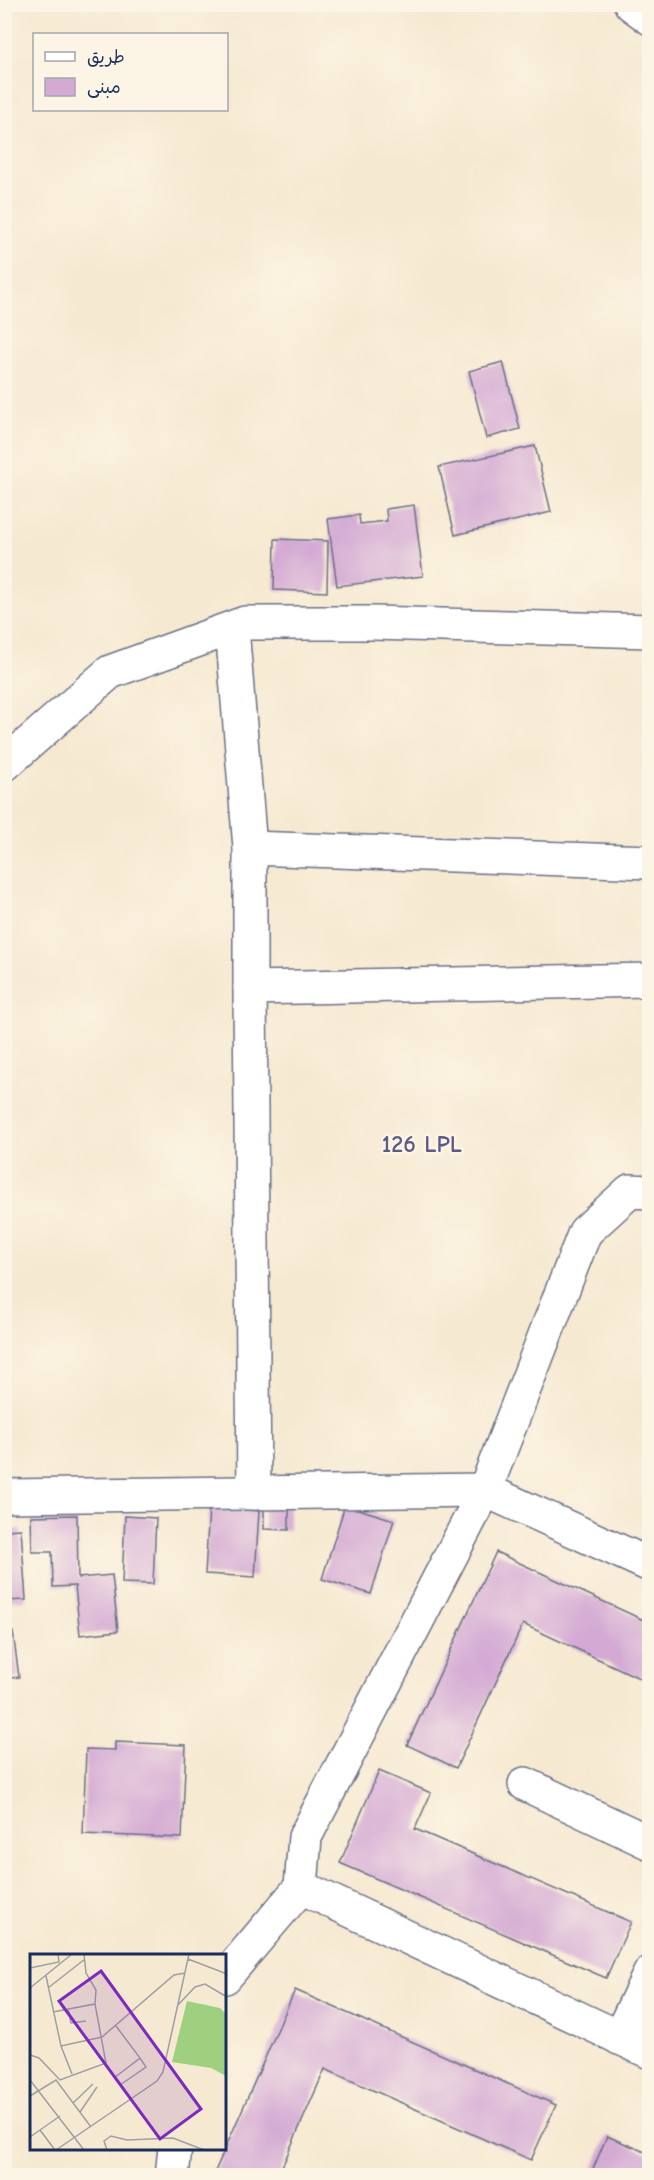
<svg xmlns="http://www.w3.org/2000/svg" width="654" height="2180" font-family="'Comic Neue','Playpen Sans Arabic',sans-serif">
	<style>
		.built { fill: #ecd1ea }
		.building { fill: #d4aad4 }
		.lines { fill: none; stroke-linecap: round; stroke-linejoin: round }
		.minor-casing { stroke: #687086; stroke-width: 36 }
		.minor { stroke: #fff; stroke-width: 33 }
		.labels { text-anchor: middle; dominant-baseline: central; stroke-width: 5; stroke-linejoin: round; paint-order: stroke }
		.neighbourhood-label { font-size: 24px; font-weight: bold; fill: #5c5a87; stroke: #fcf5e5 }
		.inset-road { fill: none; stroke: #9e9fa3; stroke-width: 1.5 }
		.view { fill: #7b2cbf; fill-opacity: 0.15; stroke: #7b2cbf; stroke-width: 3 }
		.inset-edge { fill: none; stroke: #1b2f5e; stroke-width: 3 }
	</style>
	<rect width="100%" height="100%" fill="#fcf5e5"/>
	<filter id="ink" filterUnits="userSpaceOnUse"><feTurbulence type="fractalNoise" baseFrequency=".0167" numOctaves="2"/><feDisplacementMap in="SourceGraphic" scale="12" xChannelSelector="R" yChannelSelector="G"/><feConvolveMatrix kernelMatrix="1 2 1 2 8 2 1 2 1" color-interpolation-filters="sRGB"/></filter>
	<filter id="wash" filterUnits="userSpaceOnUse"><feTurbulence type="fractalNoise" baseFrequency=".008" numOctaves="4" result="noise"/><feDisplacementMap in="SourceGraphic" scale="24" xChannelSelector="R" yChannelSelector="G"/><feGaussianBlur stdDeviation="1.35" result="paint"/><feColorMatrix in="noise" values="0 0 0 0 0 0 0 0 0 0 0 0 0 0 0 0 0 1.4 0 .05"/><feComposite in="paint" operator="in"/></filter>
	<g filter="url(#wash)">
		<rect width="100%" height="100%" fill="#f6e9d1"/>
		<path class="built" d="M173,2167L172,2175H59Z"/>
		<g id="blocks">
			<g class="building">
				<path d="M503,362L520,429L486,438L469,371Z"/>
				<path d="M535,446L551,512L455,535L439,467Z"/>
				<path d="M414,505L423,576L337,586L328,519L359,515L360,524L387,521L386,509Z"/>
				<path d="M275,539L328,541L327,592L274,590Z"/>
				<path d="M264,1502H289V1530L264,1529Z"/>
				<path d="M345,1505L394,1520L371,1594L322,1579Z"/>
				<path d="M209,1508L259,1511L255,1577L205,1574Z"/>
				<path d="M77,1515L78,1578L112,1575L118,1631L80,1635L75,1586L53,1587L52,1552H32L31,1516Z"/>
				<path d="M125,1516L156,1518L153,1584L122,1583Z"/>
				<path d="M21,1529L26,1600L4,1601V1530Z"/>
				<path d="M496,1552L650,1623V1683L523,1624L456,1768L407,1745Z"/>
				<path d="M13,1632L19,1677L4,1679V1633Z"/>
				<path d="M115,1742L186,1745L182,1838L83,1834L86,1749L115,1750Z"/>
				<path d="M379,1771L431,1793L415,1829L631,1922L606,1978L340,1863Z"/>
				<path d="M295,1990L556,2105L531,2160L325,2069L278,2176H213Z"/>
				<path d="M607,2136L650,2154V2176H590Z"/>
			</g>
		</g>
	</g>
	<g filter="url(#ink)">
		<use href="#blocks" fill-opacity="0" stroke="#687086" stroke-width="1.5"/>
		<g class="lines">
			<defs>
				<g id="minor">
					<path d="M631,4L650,18"/>
					<path d="M232,628L250,848"/>
					<path d="M4,765L110,672L245,623H374L650,631"/>
					<path d="M250,988V848L650,862"/>
					<path d="M650,1192L630,1191L585,1232L485,1490L305,1837L301,1887L650,2052"/>
					<path d="M254,1493L250,988L650,980"/>
					<path d="M4,1496L485,1490L650,1565"/>
					<path d="M525,1784L650,1843"/>
					<path d="M225,1977L301,1887"/>
					<path d="M619,2038L650,1973"/>
					<path d="M172,2176L175,2148"/>
				</g>
			</defs>
			<use href="#minor" class="minor-casing"/>
			<use href="#minor" class="minor"/>
		</g>
	</g>
	<g class="labels">
		<g class="neighbourhood-label">
			<text x="422" y="1144">126 LPL</text>
		</g>
	</g>
	<g transform="translate(30 1954)">
		<rect width="196" height="196" fill="#f6e9d1"/>
		<path d="M157,47L190,54L196,60V122L181,114L142,108Z" fill="#9ed07f"/>
		<path class="inset-road" d="M54,0L56,19L66,36L65,50M158,5L197,20M0,14L29,8L28,0M16,22L31,92L42,120M0,34L42,0M18,34L55,5M148,51L165,33L175,30L197,43M38,55L41,69L56,67M31,92L72,83L144,21L155,19M0,101L9,104L30,126L76,109L65,50L23,58M84,124L110,104L86,72M0,126L54,196M90,131L116,113L110,104M0,142L26,126L61,173M43,149L63,130M50,158L67,133M10,176L25,196M0,183L30,162M26,196L127,127L133,118L159,0M77,196L74,187L81,182L97,186L143,184L174,196"/>
		<path class="view" d="M71,17L171,155L130,185L29,47Z"/>
		<rect width="196" height="196" class="inset-edge"/>
	</g>
	<rect width="654" height="2180" fill="none" stroke="#fcf5e5" stroke-width="24"/>
	<rect x="33" y="33" width="195" height="78" fill="#fcf5e5" stroke="#a2a6af" stroke-width="1.5"/>
	<rect x="45" y="52" width="30" height="9" fill="#ffffff" stroke="#a2a6af" stroke-width="1.5"/>
	<text x="87" y="63" font-size="18" fill="#1b2f5e">طريق</text>
	<rect x="45" y="78" width="30" height="18" fill="#d4aad4" stroke="#a2a6af" stroke-width="1.5"/>
	<text x="87" y="93" font-size="18" fill="#1b2f5e">مبنى</text>
</svg>
